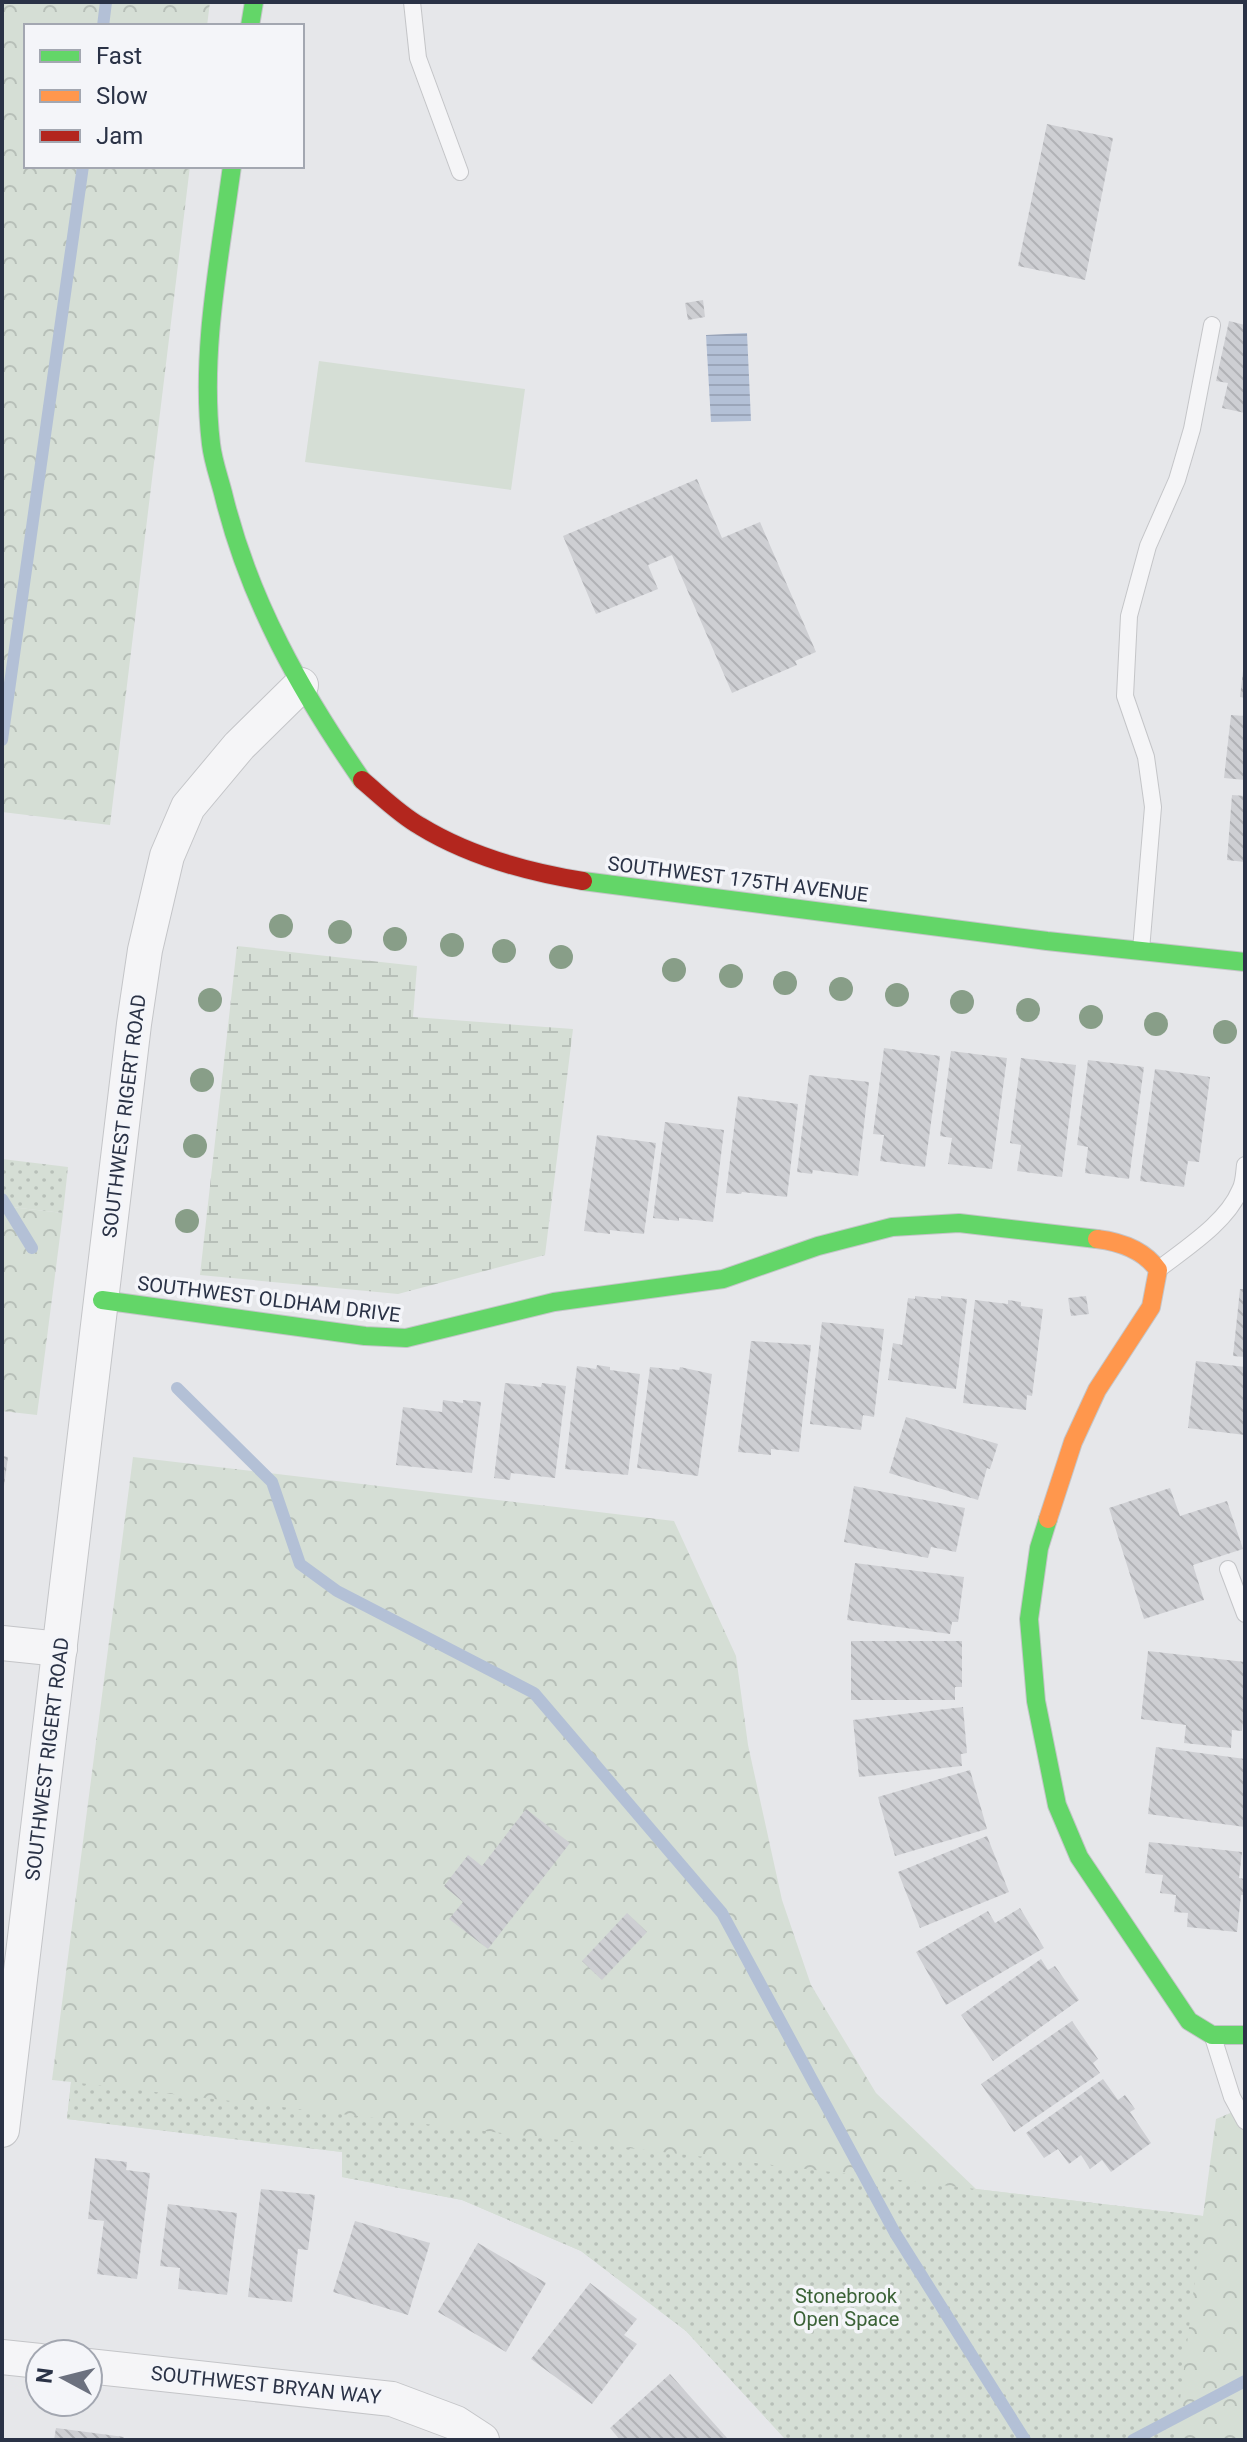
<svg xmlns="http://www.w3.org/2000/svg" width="1247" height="2442" font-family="Roboto,sans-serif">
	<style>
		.forest { fill: url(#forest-crowns) }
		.wetland { fill: url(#wetland-marsh) }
		.park { fill: url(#park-dots) }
		.pitch { fill: #d5ded5 }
		.water { fill: url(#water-rules) }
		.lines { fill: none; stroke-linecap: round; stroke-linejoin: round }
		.stream { stroke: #b3c0d6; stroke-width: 12 }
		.building { fill: url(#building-back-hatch) }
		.lane-casing { stroke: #c4c5c8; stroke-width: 18 }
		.street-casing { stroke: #c4c5c8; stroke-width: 36 }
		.fast-casing { stroke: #c4c5c8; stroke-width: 20 }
		.slow-casing { stroke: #c4c5c8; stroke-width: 20 }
		.jam-casing { stroke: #c4c5c8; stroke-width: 20 }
		.lane { stroke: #f5f5f7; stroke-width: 16 }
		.street { stroke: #f5f5f7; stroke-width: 34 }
		.fast { stroke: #63d668; stroke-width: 18 }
		.slow { stroke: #ff974d; stroke-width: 18 }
		.jam { stroke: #b3261e; stroke-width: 18 }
		.tree { fill: #889e88 }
		.labels { text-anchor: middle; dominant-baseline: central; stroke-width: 7; stroke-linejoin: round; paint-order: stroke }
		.street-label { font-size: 20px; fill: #2a3246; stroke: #f4f5f9 }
		.park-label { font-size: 20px; fill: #3b6237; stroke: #f4f5f9 }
	</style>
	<defs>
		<pattern id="forest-crowns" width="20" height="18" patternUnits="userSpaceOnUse" patternTransform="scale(2)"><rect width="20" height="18" fill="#d5ded5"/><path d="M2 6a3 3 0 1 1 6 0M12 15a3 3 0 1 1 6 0" fill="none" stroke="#b7bfb8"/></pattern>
		<pattern id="wetland-marsh" width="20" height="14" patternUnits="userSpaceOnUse" patternTransform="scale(2)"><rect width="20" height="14" fill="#d5ded5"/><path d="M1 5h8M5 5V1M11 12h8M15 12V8" fill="none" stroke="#b7bfb8"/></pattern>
		<pattern id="park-dots" width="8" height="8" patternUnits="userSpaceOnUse" patternTransform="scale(2)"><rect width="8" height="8" fill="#d5ded5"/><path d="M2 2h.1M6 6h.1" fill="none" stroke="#b7bfb8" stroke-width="1.8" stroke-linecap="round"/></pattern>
		<pattern id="water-rules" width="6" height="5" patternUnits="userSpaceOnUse" patternTransform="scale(2)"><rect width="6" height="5" fill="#b3c0d6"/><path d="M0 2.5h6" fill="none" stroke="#9aa5b9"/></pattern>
		<pattern id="building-back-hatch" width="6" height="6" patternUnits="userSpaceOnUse" patternTransform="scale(2)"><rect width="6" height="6" fill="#cecfd3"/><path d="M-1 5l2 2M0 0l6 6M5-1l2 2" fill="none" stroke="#b1b2b6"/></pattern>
	</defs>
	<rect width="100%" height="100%" fill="#e6e7ea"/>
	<g class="forest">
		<path d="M2,2H210L207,26H26V166H190L110,825L2,812Z"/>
		<path d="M2,1206L63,1213L37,1415L2,1411Z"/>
		<path d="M133,1457L674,1521L736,1656L748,1745L782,1900L811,1985L876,2093L976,2189L1203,2216L1216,2119L1245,2107V2440H786L686,2331L581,2251L462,2200L342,2177V2152L67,2119L71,2082L52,2080Z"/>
	</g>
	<path class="wetland" d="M237,946L417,966L413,1017L573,1029L545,1255L398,1294L200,1275Z"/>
	<g class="park">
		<path d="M2,1159L68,1167L63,1213L2,1206Z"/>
		<path d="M71,2082L1203,2216L1175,2440H786L686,2331L581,2251L462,2200L342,2177V2152L67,2119Z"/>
	</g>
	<path class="pitch" d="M319,361L525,389L511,490L305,462Z"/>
	<path class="water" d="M747,333L751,421L711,422L706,335Z"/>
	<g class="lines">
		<g class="stream">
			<path d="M103,26L106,2"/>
			<path d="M2,740L83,166"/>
			<path d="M2,1199L32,1248"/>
			<path d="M177,1388L272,1482L300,1564L337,1591L534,1693L722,1913L895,2233L1025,2440"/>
			<path d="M1133,2440L1245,2381"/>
		</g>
	</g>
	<g class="building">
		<path d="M1047,124L1113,138L1085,280L1018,266Z"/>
		<path d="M703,300L705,317L688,320L685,303Z"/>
		<path d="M1229,321L1245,325V413L1222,408L1228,383L1216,381Z"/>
		<path d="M697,479L722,538L760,522L816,652L795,661L797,665L732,693L672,555L648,565L658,589L596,614L563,536Z"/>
		<path d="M1243,671H1245V698L1240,697Z"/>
		<path d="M1231,715L1245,716V780L1224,778Z"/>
		<path d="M1232,795L1245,796V862L1227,860Z"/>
		<path d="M884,1048L940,1056L925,1167L880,1161L884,1135L873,1134Z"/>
		<path d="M951,1051L1007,1058L992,1169L948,1164L952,1138L940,1136Z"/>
		<path d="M1021,1058L1076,1065L1062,1177L1017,1171L1021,1145L1010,1143Z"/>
		<path d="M1088,1060L1144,1067L1129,1179L1085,1173L1088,1147L1077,1145Z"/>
		<path d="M1155,1069L1210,1077L1199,1162L1188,1161L1184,1187L1140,1181Z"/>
		<path d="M809,1075L869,1082L858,1176L813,1170L812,1174L797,1172Z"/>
		<path d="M738,1096L798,1104L787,1197L742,1192L741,1194L726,1193Z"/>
		<path d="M665,1122L724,1130L713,1222L679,1218V1221L653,1218Z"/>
		<path d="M597,1135L656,1143L644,1234L610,1230V1234L584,1231Z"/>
		<path d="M1240,1289H1245V1357L1233,1356Z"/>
		<path d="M915,1296L941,1299V1296L967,1299L956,1389L888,1380L893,1343L902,1345L908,1298L915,1299Z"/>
		<path d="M1086,1296L1089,1314L1071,1316L1068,1298Z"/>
		<path d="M975,1300L1008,1304V1300L1021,1302V1306L1043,1309L1032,1396L1027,1395L1026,1410L963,1403Z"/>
		<path d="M822,1322L884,1329L874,1417L863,1415L861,1430L810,1424Z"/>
		<path d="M751,1341L811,1345L799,1452L771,1449V1455L738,1452Z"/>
		<path d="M1196,1361L1245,1367V1435L1188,1428Z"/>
		<path d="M597,1365L610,1367V1370L640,1374L628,1475L565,1469L577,1366L596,1369Z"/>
		<path d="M650,1367L679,1370L680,1367L712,1374L698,1476L637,1468Z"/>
		<path d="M505,1383L541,1387L542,1383L566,1386L555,1478L511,1473L510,1480L494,1478Z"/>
		<path d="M443,1400L463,1403V1400L481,1402L472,1473L396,1465L403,1407L442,1412Z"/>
		<path d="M906,1417L998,1444L990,1469L987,1468L978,1500L889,1473Z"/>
		<path d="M2,1456L8,1457L4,1486H2Z"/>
		<path d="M854,1486L965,1508L956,1552L931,1547L928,1558L844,1542Z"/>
		<path d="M1170,1488L1180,1516L1227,1501L1243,1549L1193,1565L1204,1600L1144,1619L1109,1508Z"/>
		<path d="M855,1563L964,1577L958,1622H952L950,1634L847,1620Z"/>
		<path d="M851,1641H962V1687H955V1700H851Z"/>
		<path d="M1148,1651L1245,1662V1699L1242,1731L1232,1730L1231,1748L1184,1743L1186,1725L1141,1719Z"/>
		<path d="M963,1707L967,1753L961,1754L962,1766L859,1777L853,1720Z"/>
		<path d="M1156,1747L1245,1759V1827L1148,1814Z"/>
		<path d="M970,1770L987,1829L895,1856L878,1797Z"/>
		<path d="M526,1809L570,1843L488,1949L449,1919L463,1902L444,1886L468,1855L482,1866Z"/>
		<path d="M987,1836L1009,1892L920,1928L898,1872Z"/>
		<path d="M1149,1842L1242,1852L1239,1878L1245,1879V1895H1241L1237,1932L1187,1927L1188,1913L1174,1912L1176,1895L1160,1893L1163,1875L1145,1873Z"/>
		<path d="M1020,1908L1044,1948L946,2005L916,1952L988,1911L995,1923Z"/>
		<path d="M627,1913L647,1932L602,1980L582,1961Z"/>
		<path d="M1041,1959L1048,1970L1055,1966L1079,2000L993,2061L961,2015Z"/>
		<path d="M1072,2021L1098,2059L1093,2063L1100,2073L1014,2132L981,2084Z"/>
		<path d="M1103,2079L1118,2100L1125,2095L1135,2109L1130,2112L1151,2143L1111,2172L1102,2160L1090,2169L1081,2155L1069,2164L1058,2149L1044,2158L1026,2133Z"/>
		<path d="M95,2158L127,2162L126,2170L150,2173L137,2279L97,2274L104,2221L88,2219Z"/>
		<path d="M261,2189L315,2195L308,2250L298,2249L292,2302L248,2297Z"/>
		<path d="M168,2204L237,2213L227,2295L178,2289L180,2268L160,2266Z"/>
		<path d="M355,2221L430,2243L408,2315L333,2292Z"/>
		<path d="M478,2243L546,2283L506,2352L438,2312Z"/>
		<path d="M590,2283L637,2319L624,2335L637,2344L592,2404L531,2359Z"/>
		<path d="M670,2374L727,2438L724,2440H620L610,2428Z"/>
		<path d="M56,2428L124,2437L123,2440H54Z"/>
	</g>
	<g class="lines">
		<defs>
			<g id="lane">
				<path d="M412,2L418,58L460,172"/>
				<path d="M1141,950L1153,807L1146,757L1125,696L1129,616L1148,546L1177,480L1192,429L1212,325"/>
				<path d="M1159,1269C1186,1248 1227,1222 1240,1190C1244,1183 1244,1173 1245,1165"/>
				<path d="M1228,1569L1245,1614"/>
				<path d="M1213,2037L1232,2097L1245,2121"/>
			</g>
			<g id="street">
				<path d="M2,1643L60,1649"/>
				<path d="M2,2130L134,1024L145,950L167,856L188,807L239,746L301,685"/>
				<path d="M2,2357L40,2361"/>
				<path d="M88,2366L392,2399L456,2423L482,2440"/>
			</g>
			<g id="fast">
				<path d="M250,26L254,2"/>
				<path d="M232,166C220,257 200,352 211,444C213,462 220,480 224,497C250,602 301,692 362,780"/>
				<path d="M583,881L1047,941L1245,962"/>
				<path d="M102,1300L365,1336L406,1338L554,1302L723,1279L818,1246L892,1227L959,1223L1097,1239"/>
				<path d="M1048,1519L1039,1548L1029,1619L1036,1701L1057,1805L1079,1857L1189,2021L1212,2035H1245"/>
			</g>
			<path id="slow" d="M1048,1519L1073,1442L1097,1390L1151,1307L1158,1270C1144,1250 1121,1242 1097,1239"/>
			<path id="jam" d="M362,780C380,795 399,814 420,826C469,856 527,872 583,881"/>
		</defs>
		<use href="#lane" class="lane-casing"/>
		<use href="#street" class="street-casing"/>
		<use href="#fast" class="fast-casing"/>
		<use href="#slow" class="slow-casing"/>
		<use href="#jam" class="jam-casing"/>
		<use href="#lane" class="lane"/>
		<use href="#street" class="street"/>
		<use href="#fast" class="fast"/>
		<use href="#slow" class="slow"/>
		<use href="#jam" class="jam"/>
	</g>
	<g class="tree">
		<circle cx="281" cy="926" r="12"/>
		<circle cx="340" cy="932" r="12"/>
		<circle cx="395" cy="939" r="12"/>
		<circle cx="452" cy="945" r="12"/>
		<circle cx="504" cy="951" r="12"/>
		<circle cx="561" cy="957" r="12"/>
		<circle cx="674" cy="970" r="12"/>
		<circle cx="731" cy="976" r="12"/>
		<circle cx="785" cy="983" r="12"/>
		<circle cx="841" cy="989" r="12"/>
		<circle cx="897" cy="995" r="12"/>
		<circle cx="210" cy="1000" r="12"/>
		<circle cx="962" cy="1002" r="12"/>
		<circle cx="1028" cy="1010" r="12"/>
		<circle cx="1091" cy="1017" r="12"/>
		<circle cx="1156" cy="1024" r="12"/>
		<circle cx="1225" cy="1032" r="12"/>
		<circle cx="202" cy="1080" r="12"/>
		<circle cx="195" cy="1146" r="12"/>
		<circle cx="187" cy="1221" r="12"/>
	</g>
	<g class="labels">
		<g class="street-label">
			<text transform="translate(738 879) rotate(7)">SOUTHWEST 175TH AVENUE</text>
			<text transform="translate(124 1116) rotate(-83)">SOUTHWEST RIGERT ROAD</text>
			<text transform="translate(269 1299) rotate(7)">SOUTHWEST OLDHAM DRIVE</text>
			<text transform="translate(47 1759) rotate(-83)">SOUTHWEST RIGERT ROAD</text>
			<text transform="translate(266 2385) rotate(6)">SOUTHWEST BRYAN WAY</text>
		</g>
		<g class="park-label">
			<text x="846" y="2296">Stonebrook<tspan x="846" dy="23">Open Space</tspan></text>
		</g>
	</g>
	<rect width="1247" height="2442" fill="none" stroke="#2a3246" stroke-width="8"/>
	<rect x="24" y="24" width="280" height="144" fill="#f4f5f9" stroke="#a3a7b1" stroke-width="2"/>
	<rect x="40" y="50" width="40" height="12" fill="#63d668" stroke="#a3a7b1" stroke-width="2"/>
	<text x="96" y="64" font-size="24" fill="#2a3246">Fast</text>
	<rect x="40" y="90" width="40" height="12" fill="#ff974d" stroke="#a3a7b1" stroke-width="2"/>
	<text x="96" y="104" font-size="24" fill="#2a3246">Slow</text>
	<rect x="40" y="130" width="40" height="12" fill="#b3261e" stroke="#a3a7b1" stroke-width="2"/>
	<text x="96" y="144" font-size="24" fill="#2a3246">Jam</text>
	<g transform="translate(64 2378) rotate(277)"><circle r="38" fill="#f4f5f9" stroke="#a3a7b1" stroke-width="2"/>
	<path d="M0-6L14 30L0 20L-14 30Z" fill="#6c717f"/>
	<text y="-12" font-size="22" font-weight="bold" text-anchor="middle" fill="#2a3246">N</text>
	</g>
</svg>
